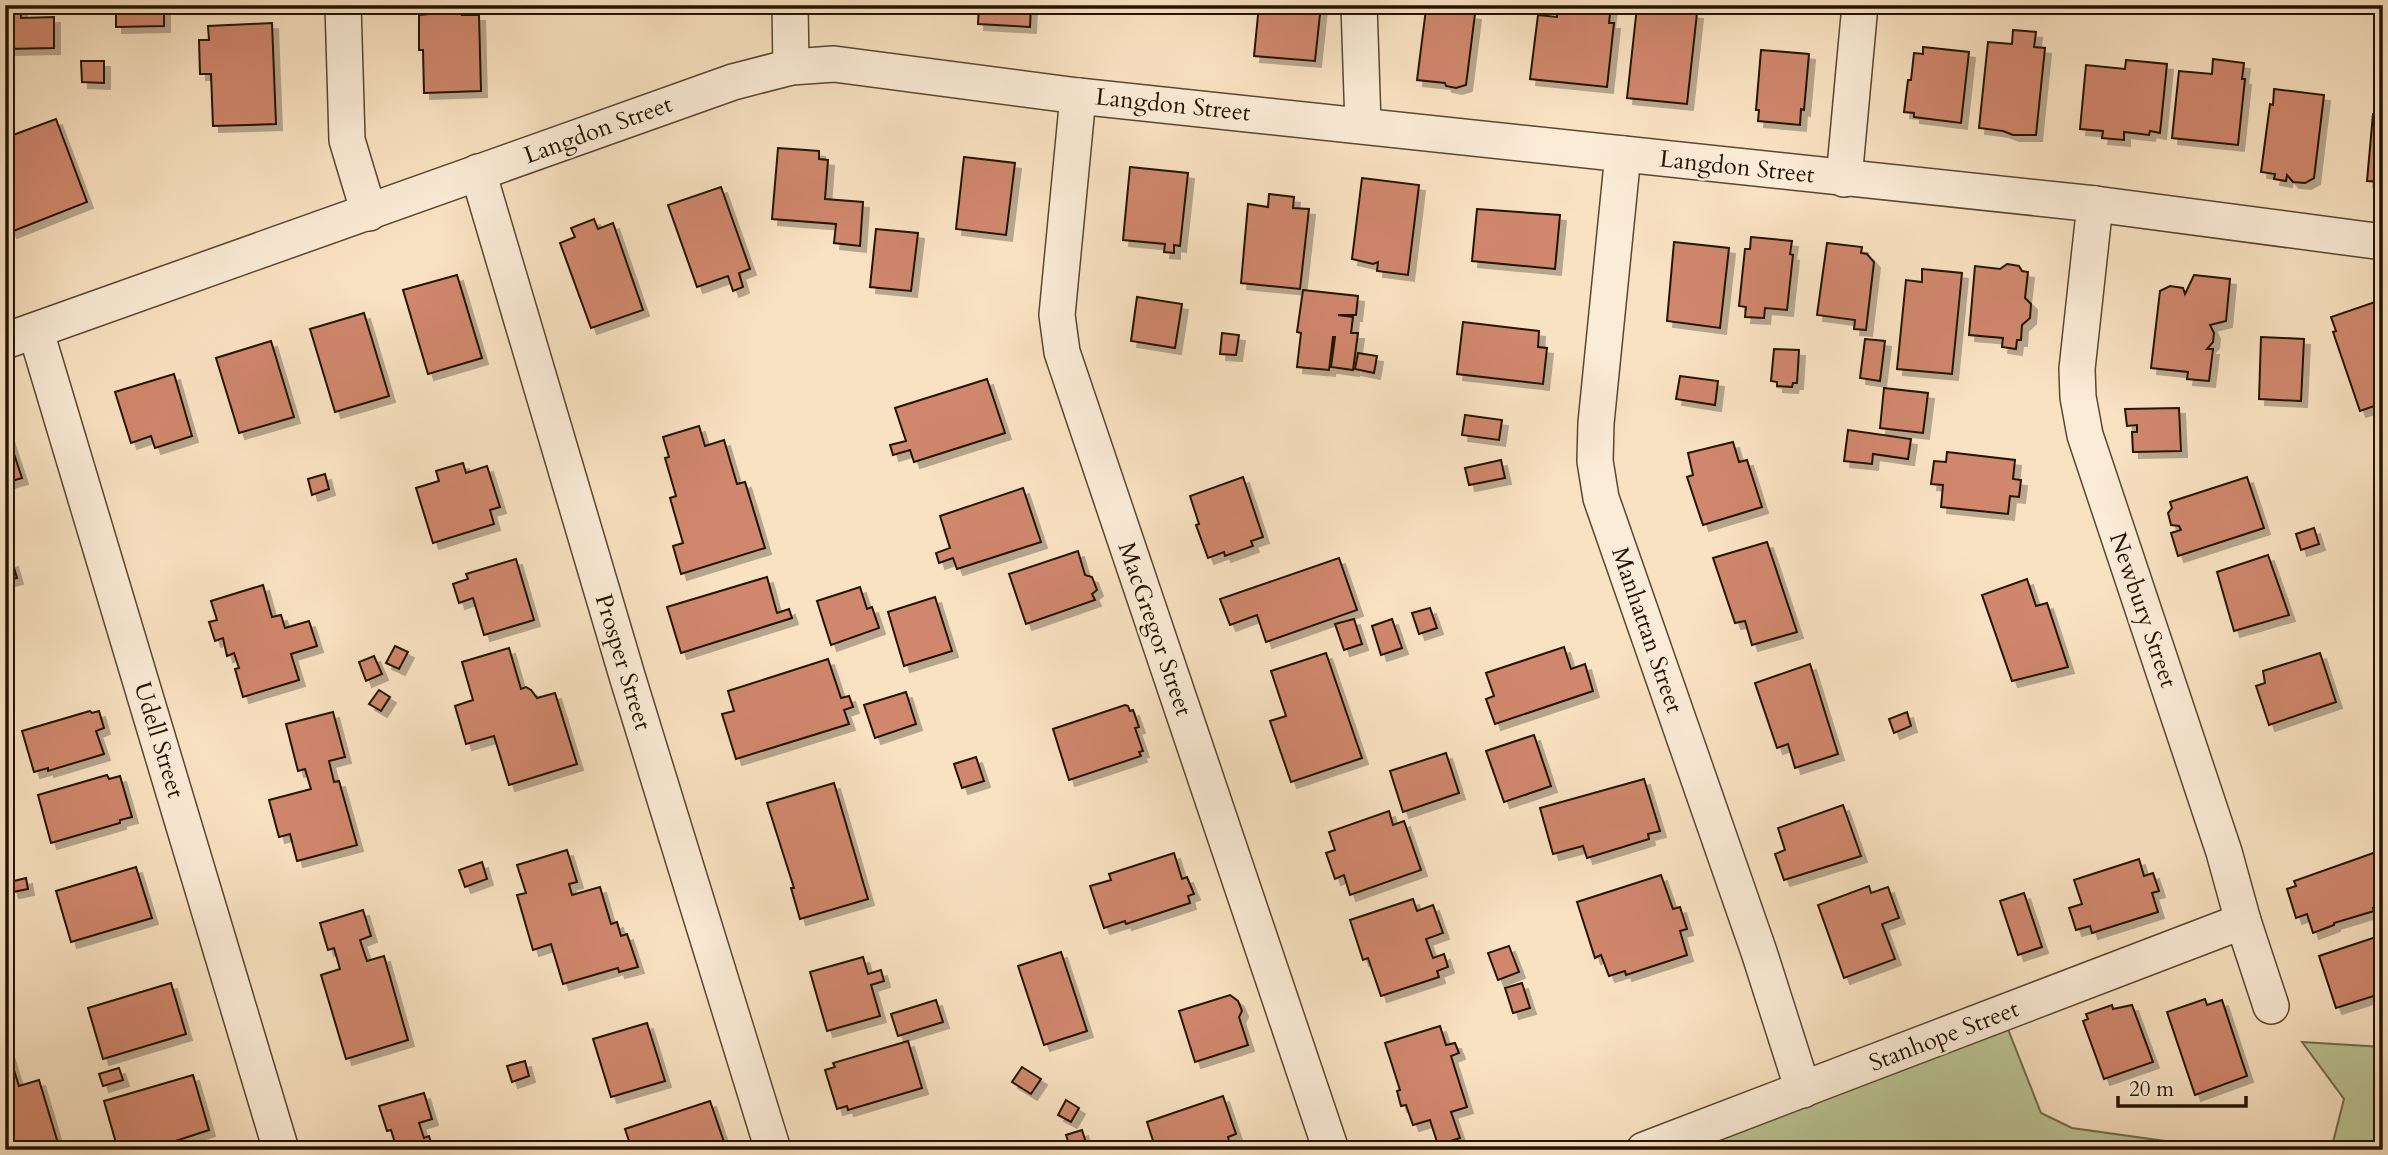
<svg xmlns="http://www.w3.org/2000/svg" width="2388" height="1155" font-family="Cardo,serif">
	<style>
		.green { fill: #bbc495; stroke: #706c4a; stroke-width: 2 }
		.building { fill: #d0876d; stroke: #241300; stroke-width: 2; filter: url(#shadow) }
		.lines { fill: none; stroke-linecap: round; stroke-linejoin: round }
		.street-casing { stroke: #594730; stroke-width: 38 }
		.street { stroke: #fbecd7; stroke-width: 35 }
		.labels { text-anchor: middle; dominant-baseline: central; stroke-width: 5; stroke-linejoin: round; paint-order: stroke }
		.street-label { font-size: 24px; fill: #241300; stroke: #fbecd7 }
	</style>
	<defs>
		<filter id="shadow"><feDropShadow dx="6" dy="6" stdDeviation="0" flood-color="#0004"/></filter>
	</defs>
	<rect width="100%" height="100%" fill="#f9e2c2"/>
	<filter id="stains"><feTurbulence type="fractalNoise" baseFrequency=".00286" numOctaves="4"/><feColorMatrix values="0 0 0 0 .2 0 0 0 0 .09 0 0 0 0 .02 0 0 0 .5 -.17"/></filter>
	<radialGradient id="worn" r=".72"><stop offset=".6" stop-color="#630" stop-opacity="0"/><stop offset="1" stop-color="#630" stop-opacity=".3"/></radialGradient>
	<g class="green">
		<path d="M2002,1014L2041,1113L2072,1128L2172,1142L2176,1150H1642Z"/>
		<path d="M2302,1042L2383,1047V1150H2331L2344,1099Z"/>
	</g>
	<g class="building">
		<path d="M5,5H21V18L54,17V48L5,49Z"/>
		<path d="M116,5H164V26L116,27Z"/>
		<path d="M979,5H1031L1030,27L978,24Z"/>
		<path d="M1259,5H1321L1315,61L1254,56Z"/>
		<path d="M1558,5H1611L1609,23H1614L1607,87L1530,79L1538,15L1557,17Z"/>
		<path d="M1637,7L1697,13L1687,104L1627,98Z"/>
		<path d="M1426,9L1475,14L1466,85L1456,88L1446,86L1445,83L1417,80Z"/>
		<path d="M462,11V15H479L481,91L424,93L423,50H419V15Z"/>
		<path d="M272,23L276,124L213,126L211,74H200L199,40H209L208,26Z"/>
		<path d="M2013,30L2036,32L2034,47L2045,48L2036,135H2013L2003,131L1979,128L1988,42L2012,44Z"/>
		<path d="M1923,47L1969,52L1961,123L1914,117V113L1904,112L1908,80H1911L1914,53L1923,54Z"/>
		<path d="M1761,50L1809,54L1804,110L1801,109L1800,125L1758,121L1759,110H1756Z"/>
		<path d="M2213,59L2244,63L2242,79H2245L2238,145L2172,138L2179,71L2212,74Z"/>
		<path d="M2126,60L2167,64L2160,133L2150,131L2149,135L2124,132V140L2102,138L2103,131L2080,129L2086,65L2125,69Z"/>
		<path d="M81,61H104V83L82,82Z"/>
		<path d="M2274,89L2324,95L2314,178L2305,183L2293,182L2287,175L2286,181L2274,179L2275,174L2261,172L2270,104L2273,105Z"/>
		<path d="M2373,114L2383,115V182L2367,181Z"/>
		<path d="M56,119L87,202L11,232L5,217V205H7L5,199V138Z"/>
		<path d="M778,148L819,151V159L828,160L825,199L863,202L860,246L834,243L836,224L772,219Z"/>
		<path d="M964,157L1015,163L1006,235L956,229Z"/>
		<path d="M1130,167L1188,173L1180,246L1174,245V253L1164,252L1165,244L1123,240Z"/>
		<path d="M1362,178L1419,185L1408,275L1377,271L1378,262L1373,264L1352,259Z"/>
		<path d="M721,187L750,269L739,273L743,287L733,291L728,276L697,287L668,205Z"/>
		<path d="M1269,194L1294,197L1293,208L1309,209L1300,289L1241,283L1248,204L1268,207Z"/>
		<path d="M1477,209L1560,215L1555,269L1472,261Z"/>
		<path d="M594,219L598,229L613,223L643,310L591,328L560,243L575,237L571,228Z"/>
		<path d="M876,229L918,233L911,291L870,287Z"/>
		<path d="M1751,237L1792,241L1790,254L1793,255L1787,310L1765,308L1764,318L1745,317L1746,307L1739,306L1745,249H1750Z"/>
		<path d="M1674,242L1729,248L1720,328L1667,321Z"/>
		<path d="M1827,243L1862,247L1861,253L1867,254L1874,262L1866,330L1854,329L1855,320L1817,315Z"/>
		<path d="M2007,264L2019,266L2022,271L2028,272L2025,298L2031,304L2030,318L2022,325L2021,340H2017L2016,349L2002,347L2003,338L1969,335L1975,266L2000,269Z"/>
		<path d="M1922,269L1962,273L1952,374L1897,369L1906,280L1922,282Z"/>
		<path d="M457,275L482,358L428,374L403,290Z"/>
		<path d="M2194,275L2230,279L2226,321L2210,325L2214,333L2213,342L2207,349H2213L2209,381L2187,379L2188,372L2151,368L2160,291L2170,286L2183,288L2185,294Z"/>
		<path d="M1303,290L1358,296L1356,315H1338L1353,317L1351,333H1358L1353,370L1331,367L1335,337H1333L1329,370L1297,367L1301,333L1297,332Z"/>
		<path d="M1137,297L1182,304L1175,348L1131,341Z"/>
		<path d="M2378,301L2383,316V403L2360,411L2333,332L2336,331L2331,317Z"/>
		<path d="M364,313L389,396L335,412L310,329Z"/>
		<path d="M1463,322L1539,331L1538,347L1547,348L1543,384L1457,374Z"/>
		<path d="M1222,333L1239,335L1236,355L1220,354Z"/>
		<path d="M2261,337L2304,339L2301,401L2259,399Z"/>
		<path d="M1865,339L1885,341L1880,381L1860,378Z"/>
		<path d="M271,341L294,417L239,433L216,358Z"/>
		<path d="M1774,349L1799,350L1797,383H1793L1792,387L1777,386V382L1771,381Z"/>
		<path d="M1358,353L1377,356L1374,373L1355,369Z"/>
		<path d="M174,374L192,436L155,448L151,436L131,443L115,392Z"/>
		<path d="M1680,376L1718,381L1715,405L1676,399Z"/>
		<path d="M987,379L1005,433L914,462L910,450L893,455L890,445L906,441L895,408Z"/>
		<path d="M1884,388L1928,393L1923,433L1880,428Z"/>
		<path d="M2179,408L2181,451L2133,452L2132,432H2137V425L2127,426L2125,409Z"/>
		<path d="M1465,415L1502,420L1499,440L1462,435Z"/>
		<path d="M699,426L705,446L724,440L737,484L745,482L765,548L681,574L673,546L683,543L670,498L676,496L665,458L669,457L663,437Z"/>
		<path d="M5,427L22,478L5,483Z"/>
		<path d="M1848,430L1911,439L1908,459L1873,454L1872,464L1844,461Z"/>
		<path d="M1733,442L1739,462L1747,460L1762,507L1703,525L1687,477L1693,475L1688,453Z"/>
		<path d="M1947,452L2015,460L2013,479L2021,480L2019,497L2010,496L2008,514L1941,507L1943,485L1931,484L1934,461L1946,462Z"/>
		<path d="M1501,460L1505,478L1469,485L1465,468Z"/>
		<path d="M463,463L466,473L487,466L500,507L490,510L494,524L433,543L416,488L439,481L436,471Z"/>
		<path d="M325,474L329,489L312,495L308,479Z"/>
		<path d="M1243,477L1263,537L1251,541L1253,546L1225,556L1224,552L1208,558L1196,525L1199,524L1190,496Z"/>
		<path d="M2247,477L2264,528L2178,556L2171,533L2181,530L2179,526L2171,525L2168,513L2172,508L2170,502Z"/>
		<path d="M1023,488L1041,542L957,569L953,558L939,563L936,553L950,548L940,516Z"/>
		<path d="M2314,528L2319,544L2301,550L2296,534Z"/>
		<path d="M1767,542L1797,632L1752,645L1745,621L1735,623L1713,558Z"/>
		<path d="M1078,551L1085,575L1092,577L1097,590L1092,594L1095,600L1026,624L1009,574Z"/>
		<path d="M2268,555L2289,615L2234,631L2217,572Z"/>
		<path d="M1339,558L1357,610L1266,642L1257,615L1230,625L1220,599Z"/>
		<path d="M516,559L534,620L484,635L473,598L459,603L453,584L468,579L466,574Z"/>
		<path d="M12,561L17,578L5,581V563Z"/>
		<path d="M767,577L777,613L789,609L792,618L681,653L667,607Z"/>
		<path d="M2027,579L2036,606L2047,603L2068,667L2012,681L1982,595Z"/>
		<path d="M263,585L272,617L281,615L285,628L309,621L317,646L291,654L299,680L243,697L235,669L239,668L234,653L227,656L223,638L215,641L209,622L217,620L211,601Z"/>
		<path d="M860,587L867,609L872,607L879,628L831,645L817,601Z"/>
		<path d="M935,597L952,651L904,666L888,612Z"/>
		<path d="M1430,608L1437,628L1419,634L1412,613Z"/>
		<path d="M1354,619L1362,644L1344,650L1335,624Z"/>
		<path d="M1392,619L1402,648L1381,655L1372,626Z"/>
		<path d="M395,646L408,652L399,669L386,663Z"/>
		<path d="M1564,647L1571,669L1585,664L1593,691L1495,724L1486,699L1494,696L1486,673Z"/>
		<path d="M509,648L521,689L526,687L531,690L537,698L555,693L577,764L509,785L494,736L466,744L455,706L473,700L462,662Z"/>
		<path d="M1326,653L1362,758L1291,782L1270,721L1286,716L1271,671Z"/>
		<path d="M2320,653L2336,702L2269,725L2256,686L2265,683L2263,671Z"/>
		<path d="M374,656L382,674L366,681L359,662Z"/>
		<path d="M828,659L841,698L849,696L853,707L844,710L849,724L736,759L722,714L734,711L728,691Z"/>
		<path d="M1810,664L1838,754L1795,768L1788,744L1777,748L1755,683Z"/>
		<path d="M379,690L390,697L381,711L369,704Z"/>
		<path d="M906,692L916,724L875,738L864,705Z"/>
		<path d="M1125,705L1128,706L1130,711L1133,710L1139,727L1135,728L1143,751L1139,752L1141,756L1069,780L1053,729Z"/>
		<path d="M90,711L92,713L99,711L104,728L96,731L104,754L48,771V768L34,772L22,731Z"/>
		<path d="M333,712L345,757L329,761L334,782L339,781L357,845L297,861L290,834L279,837L269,800L311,789L305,769L298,771L286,724Z"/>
		<path d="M1907,712L1911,726L1894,733L1889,719Z"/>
		<path d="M1534,735L1551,786L1504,802L1486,751Z"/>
		<path d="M1446,753L1459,793L1403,812L1390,771Z"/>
		<path d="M976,757L984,781L962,788L954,764Z"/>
		<path d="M107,775L109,779L120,776L132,817L120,820V823L51,843L38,795Z"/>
		<path d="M1644,779L1660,831L1648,834L1649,839L1587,858L1583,846L1553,854L1540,808Z"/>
		<path d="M834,783L868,899L800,919L791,888H794L767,803Z"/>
		<path d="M1843,805L1861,856L1784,880L1775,854L1785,850L1778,828Z"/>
		<path d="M1389,811L1393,825L1404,821L1421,870L1350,895L1344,875L1335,879L1326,853L1335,850L1329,832Z"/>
		<path d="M567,850L577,882L569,884L572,895L600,887L611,924L617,922L621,936L627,934L638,967L619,972L618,968L563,984L551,944L533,950L517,895L526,893L517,865Z"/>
		<path d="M2382,850L2383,905L2373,908L2374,911L2334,923V925L2313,933L2307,914L2296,918L2287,889L2296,886L2294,881Z"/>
		<path d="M1174,853L1182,879L1187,877L1194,894L1188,896L1190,903L1126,924L1125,921L1104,928L1090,886L1111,880L1109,874Z"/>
		<path d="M2139,859L2144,876L2153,873L2159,891L2152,893L2158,912L2092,933L2090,926L2076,930L2069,908L2082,904L2074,880Z"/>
		<path d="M482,862L487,879L465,887L459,870Z"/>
		<path d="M136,867L152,918L71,942L56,891Z"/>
		<path d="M1661,875L1673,909L1680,907L1687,929L1680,931L1687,955L1626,975L1625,971L1609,976L1601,955L1595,958L1577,902Z"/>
		<path d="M26,878L28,889L13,892L10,882Z"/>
		<path d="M1869,886L1871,893L1888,887L1899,918L1882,924L1895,959L1844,978L1818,905Z"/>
		<path d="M2024,893L2042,947L2018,955L2000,901Z"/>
		<path d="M1413,899L1417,911L1433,905L1443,933L1426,939L1433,958L1444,954L1448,967L1437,971L1439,977L1381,996L1368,958L1363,960L1350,920Z"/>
		<path d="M363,910L371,936L360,940L367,961L384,956L408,1040L346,1059L321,975L340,969L334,948L328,950L320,923Z"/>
		<path d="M2379,936L2383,948V993L2336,1008L2319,956Z"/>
		<path d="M1509,946L1519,972L1498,980L1488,953Z"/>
		<path d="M1061,952L1087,1031L1044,1045L1018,966Z"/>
		<path d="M863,957L868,974L881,970L884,981L871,985L880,1016L827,1031L810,972Z"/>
		<path d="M171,983L186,1034L103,1059L88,1008Z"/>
		<path d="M1522,983L1530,1008L1513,1013L1505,988Z"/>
		<path d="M1230,995L1238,1001L1242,1011L1239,1017L1248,1045L1195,1062L1179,1011Z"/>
		<path d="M2205,999L2207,1005L2222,1000L2247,1076L2195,1095L2167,1012Z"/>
		<path d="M936,1000L943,1022L898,1036L891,1014Z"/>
		<path d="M2112,1005L2113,1009L2132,1005L2153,1062L2104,1079L2083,1021L2088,1019L2086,1014Z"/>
		<path d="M647,1023L665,1081L611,1097L593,1039Z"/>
		<path d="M1440,1026L1446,1045L1455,1043L1459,1053L1451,1056L1467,1107L1451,1112L1460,1138L1438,1145L1430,1120L1413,1125L1406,1105L1401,1106L1397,1091L1400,1090L1385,1043Z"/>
		<path d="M908,1041L922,1088L848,1110L847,1106L837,1109L825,1070L835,1067L833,1063Z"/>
		<path d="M5,1042L19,1086L39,1080L60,1150H5Z"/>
		<path d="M525,1061L529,1076L512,1082L507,1066Z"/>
		<path d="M1022,1067L1041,1079L1031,1094L1012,1082Z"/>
		<path d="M119,1068L123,1080L103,1086L99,1074Z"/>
		<path d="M193,1075L209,1130L148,1150H118L104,1101Z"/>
		<path d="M424,1093L432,1119L419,1123L424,1138L429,1136L433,1150H384L396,1146L391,1130L387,1131L379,1106Z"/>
		<path d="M1223,1096L1236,1134L1228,1137L1230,1146L1220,1150H1156L1147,1122Z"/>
		<path d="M1066,1100L1079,1108L1071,1122L1058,1115Z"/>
		<path d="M710,1101L724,1142L701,1150H632L625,1129Z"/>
		<path d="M1082,1130L1087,1146L1071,1150L1066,1135Z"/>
	</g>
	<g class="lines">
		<defs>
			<g id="street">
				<path d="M343,5L347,140L369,213"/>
				<path d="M790,5L791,67"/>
				<path d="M1359,5L1363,125"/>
				<path d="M1078,96L1057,315L1062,352L1331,1150"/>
				<path d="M1623,154L1596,423L1595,461L1601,498L1759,952L1803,1090"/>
				<path d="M478,172L628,679L773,1150"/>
				<path d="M1844,179L1860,5"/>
				<path d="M2095,204L2077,369L2078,397L2085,435L2224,852L2243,921L2271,1006"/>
				<path d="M36,332L281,1150"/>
				<path d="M5,341L733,82L791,67L834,64L1078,96L2095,204L2383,242"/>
				<path d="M1644,1150L2243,921"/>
			</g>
		</defs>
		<use href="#street" class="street-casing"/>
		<use href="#street" class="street"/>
	</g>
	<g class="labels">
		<g class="street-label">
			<text transform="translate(1173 105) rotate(6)">Langdon Street</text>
			<text transform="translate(598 130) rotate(-20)">Langdon Street</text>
			<text transform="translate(1737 167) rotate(6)">Langdon Street</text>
			<text transform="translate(2143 610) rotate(71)">Newbury Street</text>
			<text transform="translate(1155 629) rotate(71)">MacGregor Street</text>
			<text transform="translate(1647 630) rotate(71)">Manhattan Street</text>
			<text transform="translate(623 662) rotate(73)">Prosper Street</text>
			<text transform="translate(159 740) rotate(73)">Udell Street</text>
			<text transform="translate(1944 1036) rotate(-21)">Stanhope Street</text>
		</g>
	</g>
	<rect width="2388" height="1155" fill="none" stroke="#f9e2c2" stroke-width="28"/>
	<rect x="7" y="7" width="2374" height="1141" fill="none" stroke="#241300" stroke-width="3.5"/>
	<rect x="14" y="14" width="2360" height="1127" fill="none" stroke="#241300" stroke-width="2"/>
	<path d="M2118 1096v10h128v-10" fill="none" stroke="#241300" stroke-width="3.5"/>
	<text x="2129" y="1096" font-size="21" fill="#241300" stroke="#fbecd7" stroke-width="5" paint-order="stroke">20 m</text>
	<rect width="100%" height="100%" filter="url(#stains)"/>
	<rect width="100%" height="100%" fill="url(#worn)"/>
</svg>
